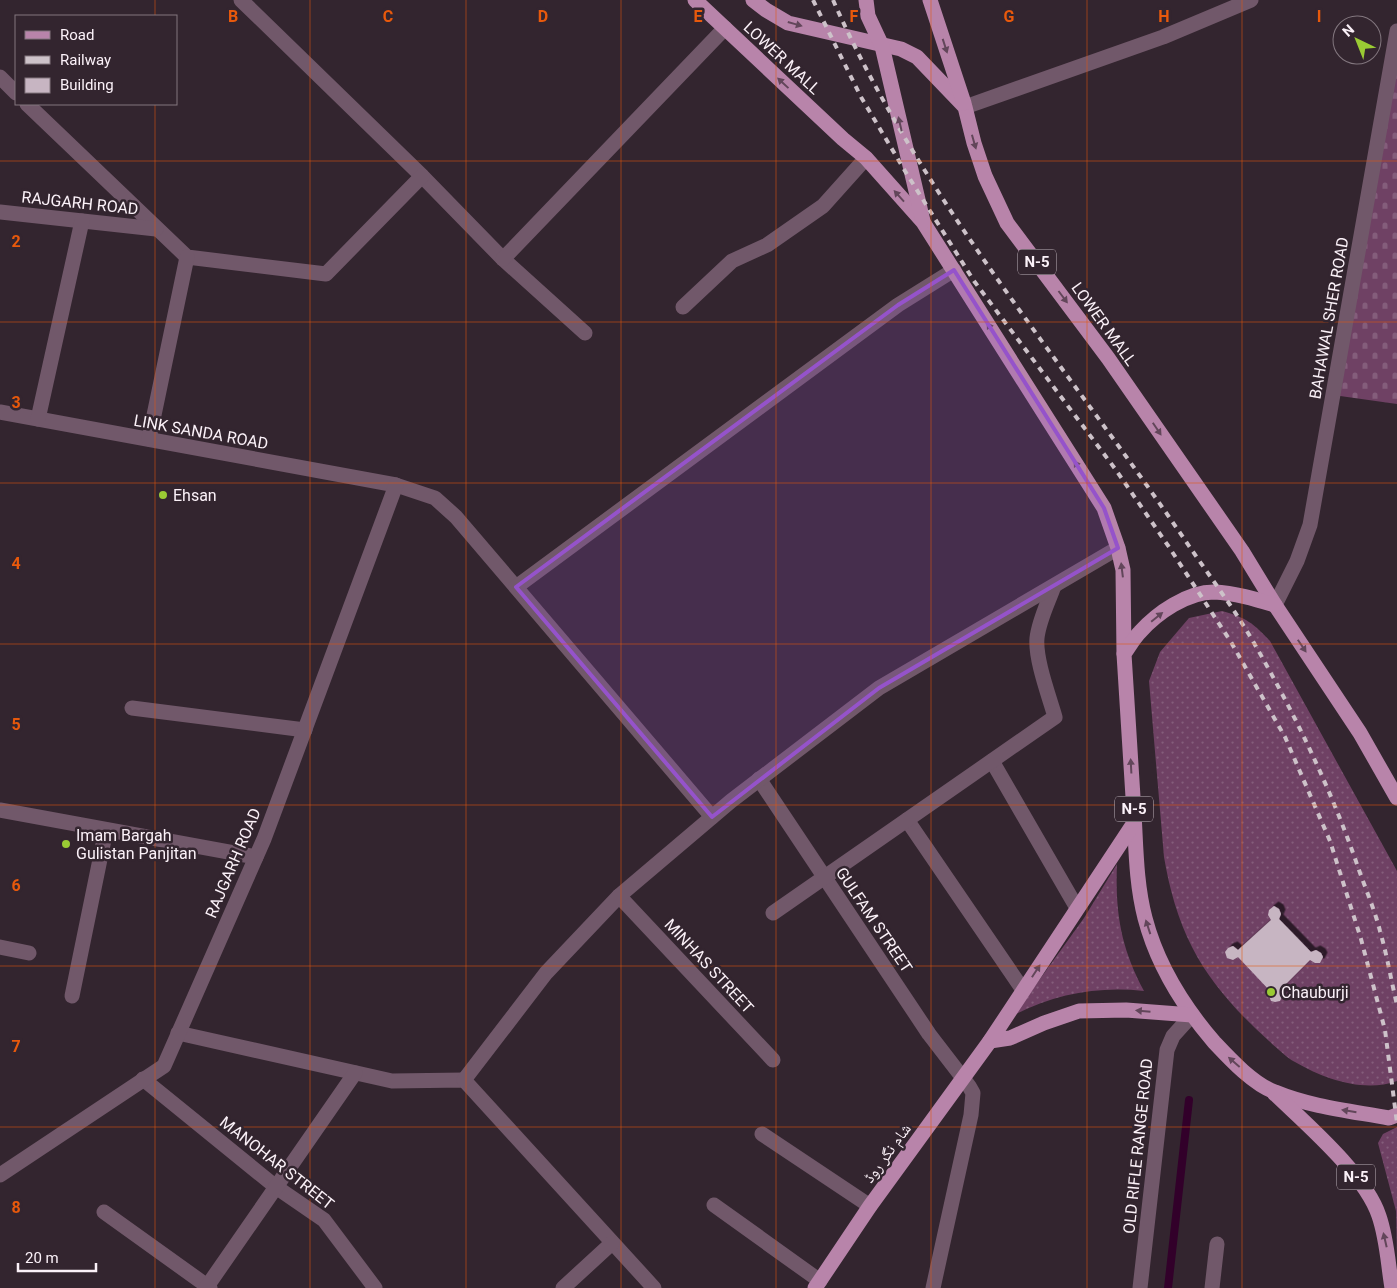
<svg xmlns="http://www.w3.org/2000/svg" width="1397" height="1288" font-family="Roboto,'Noto Naskh Arabic',sans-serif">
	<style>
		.grass { fill: url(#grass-dots) }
		.cemetery { fill: url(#cemetery-stones) }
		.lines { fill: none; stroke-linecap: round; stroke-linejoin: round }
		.stream { stroke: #32002a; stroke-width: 8 }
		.building { fill: #c7b5c2; filter: url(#shadow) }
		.minor { stroke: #71586a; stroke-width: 15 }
		.major { stroke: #b884aa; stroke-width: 15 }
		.rail { stroke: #cdc2c9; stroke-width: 4; stroke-dasharray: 6 6; stroke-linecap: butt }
		.oneway { fill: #62465a }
		.marked { fill: #9553ca; fill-opacity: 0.2; stroke: #9553ca; stroke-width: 4; stroke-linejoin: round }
		.grid { fill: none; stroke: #e8590c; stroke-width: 1; stroke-opacity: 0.55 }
		.poi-dot { fill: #9acb34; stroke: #33252f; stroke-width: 2 }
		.labels { text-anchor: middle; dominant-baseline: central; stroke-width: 5; stroke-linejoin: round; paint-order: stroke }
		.shield { fill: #33252f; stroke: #bfb4bc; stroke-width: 1 }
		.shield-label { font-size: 15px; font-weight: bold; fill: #fbf1f8 }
		.street-label { font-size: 16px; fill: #fbf1f8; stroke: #33252f }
		.poi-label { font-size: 16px; fill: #fbf1f8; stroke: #33252f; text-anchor: start }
		.grid-label { font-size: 16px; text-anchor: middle; font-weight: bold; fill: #e8590c; stroke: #33252f; stroke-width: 5; stroke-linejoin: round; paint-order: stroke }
	</style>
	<defs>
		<pattern id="grass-dots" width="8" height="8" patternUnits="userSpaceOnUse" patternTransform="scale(1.25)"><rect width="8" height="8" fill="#6f4164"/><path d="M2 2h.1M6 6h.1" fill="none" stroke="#845d7b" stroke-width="1.8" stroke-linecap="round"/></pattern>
		<pattern id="cemetery-stones" width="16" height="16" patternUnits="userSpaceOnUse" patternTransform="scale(1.25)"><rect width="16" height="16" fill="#6f4164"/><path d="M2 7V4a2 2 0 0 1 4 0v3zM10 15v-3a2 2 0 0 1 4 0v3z" fill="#845d7b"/></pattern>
		<filter id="shadow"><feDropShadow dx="4.5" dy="-4.5" stdDeviation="0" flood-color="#0009"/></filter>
	</defs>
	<rect width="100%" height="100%" fill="#33252f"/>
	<g class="grass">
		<path d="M1222,611C1247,618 1253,623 1270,641L1397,871V1081C1364,1093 1324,1079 1295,1062C1286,1057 1277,1048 1269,1041C1239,1014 1210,983 1192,947C1178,920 1169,887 1164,857L1149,681L1160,652L1189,618Z"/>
		<path d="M1117,864C1115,913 1121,948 1144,991C1098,986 1055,994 1014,1015L1084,918Z"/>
		<path d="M1397,1127V1259L1396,1211L1378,1143L1383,1134Z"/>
	</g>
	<path class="cemetery" d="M1397,31V404L1333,395Z"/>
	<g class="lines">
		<path class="stream" d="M1168,1288L1189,1100"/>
	</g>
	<path class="building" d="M1274,906L1279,909L1281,914L1279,919L1311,952L1316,950L1321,953L1323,957L1320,963H1315L1310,960L1280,990L1283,995L1280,1001L1275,1002L1271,1001L1269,996L1271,992L1238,957L1233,960L1227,958L1225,952L1228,948L1233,946L1238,950L1271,920L1268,915L1269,910Z"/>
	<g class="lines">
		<g class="minor">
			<path d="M241,0L422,176L503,259L585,333"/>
			<path d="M0,77L16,93"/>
			<path d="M27,104L187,257L326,274L422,176"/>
			<path d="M965,107L1163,37L1251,0"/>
			<path d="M0,212L156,229"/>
			<path d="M503,259L725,28"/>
			<path d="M683,307L732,261L767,245L823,206L866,158"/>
			<path d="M0,412L396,485L435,498L456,517L712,817"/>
			<path d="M38,419L82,221"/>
			<path d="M149,439L187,257"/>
			<path d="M516,587L898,305L954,270"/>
			<path d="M1275,605L1297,561L1310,525L1397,31"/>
			<path d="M132,708L305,730"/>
			<path d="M992,761L1077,908"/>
			<path d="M759,779L929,1034L969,1086L973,1093L971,1115L933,1288"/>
			<path d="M0,810L256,857"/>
			<path d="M907,820L1023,990"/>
			<path d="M619,896L773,1060"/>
			<path d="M773,913L1055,717C1049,696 1035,659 1037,638C1039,620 1048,603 1054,586"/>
			<path d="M0,947L29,953"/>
			<path d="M72,996L106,830"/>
			<path d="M178,1033L392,1081L464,1080L654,1288"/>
			<path d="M143,1079L276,1187L324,1220L375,1288"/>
			<path d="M464,1080L546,973L619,896L731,801L879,688L1118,548"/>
			<path d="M762,1134L870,1206"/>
			<path d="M0,1175L164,1066L264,839L396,485"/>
			<path d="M714,1205L820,1281"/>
			<path d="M104,1212L210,1288"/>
			<path d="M206,1288L355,1073"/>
			<path d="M563,1288L612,1243"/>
			<path d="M1140,1288L1167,1050L1173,1036L1192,1015"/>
			<path d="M1212,1288L1217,1244"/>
		</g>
		<g class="major">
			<path d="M695,0L843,139L866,158L923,222L1104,508L1118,548L1123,570L1124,654"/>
			<path d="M753,0L766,10L788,23L901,49L917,57L965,107L974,143L985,176L1007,223L1108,358L1242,551L1275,605L1360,733L1397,798"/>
			<path d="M866,0L868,16L882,46L923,221"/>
			<path d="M930,0L964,103"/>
			<path d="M1275,605C1255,599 1235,593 1214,592C1187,592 1157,613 1140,632C1134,638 1129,647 1124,654C1127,707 1131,760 1134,813C1136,847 1136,884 1145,918C1157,964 1183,1006 1214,1042C1230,1059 1253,1084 1275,1092C1311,1107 1351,1111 1389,1118L1397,1115"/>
			<path d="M990,1041L1010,1038L1044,1023L1079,1011L1126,1010L1192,1015"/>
			<path d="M1274,1093C1306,1124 1365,1174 1379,1216C1387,1239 1388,1264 1392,1288"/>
			<path d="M815,1288L870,1206L990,1041L1134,823"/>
		</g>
		<g class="rail">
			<path d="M813,0L861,97L905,171L974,281L1116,470L1169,547L1231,642L1285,737L1330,841L1361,939L1385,1030L1397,1123"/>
			<path d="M833,0C922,201 1067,366 1189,546C1211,578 1235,610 1254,643C1296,716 1332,791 1359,870C1366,890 1375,911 1380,931C1387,955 1391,980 1397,1005"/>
		</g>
	</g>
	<defs><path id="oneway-solid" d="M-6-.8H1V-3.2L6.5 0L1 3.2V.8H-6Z" transform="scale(1.25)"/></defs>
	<g class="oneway">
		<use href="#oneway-solid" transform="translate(795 24) rotate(16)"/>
		<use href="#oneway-solid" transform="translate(945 46) rotate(72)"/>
		<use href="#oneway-solid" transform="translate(783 83) rotate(-137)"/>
		<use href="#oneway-solid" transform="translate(900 124) rotate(-103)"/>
		<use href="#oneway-solid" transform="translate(974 142) rotate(74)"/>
		<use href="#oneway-solid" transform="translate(899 196) rotate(-132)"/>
		<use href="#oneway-solid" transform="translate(1063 297) rotate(53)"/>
		<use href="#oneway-solid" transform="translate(991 329) rotate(-122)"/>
		<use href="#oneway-solid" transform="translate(1157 429) rotate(56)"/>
		<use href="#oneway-solid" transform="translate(1078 467) rotate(-122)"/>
		<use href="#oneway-solid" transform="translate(1122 570) rotate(-97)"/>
		<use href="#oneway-solid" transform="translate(1157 617) rotate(-39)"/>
		<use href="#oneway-solid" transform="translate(1302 646) rotate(56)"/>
		<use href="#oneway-solid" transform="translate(1131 766) rotate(-93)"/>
		<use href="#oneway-solid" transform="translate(1148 927) rotate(-108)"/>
		<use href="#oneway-solid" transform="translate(1036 971) rotate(-57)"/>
		<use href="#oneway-solid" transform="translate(1143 1011) rotate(-175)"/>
		<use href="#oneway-solid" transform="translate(1234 1062) rotate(-139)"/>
		<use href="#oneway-solid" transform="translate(1349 1111) rotate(-171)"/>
		<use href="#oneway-solid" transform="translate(1385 1240) rotate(-103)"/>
	</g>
	<path class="marked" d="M954,270L1104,508L1118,548L879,688L712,817L516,587L898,305Z"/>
	<path class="grid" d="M155,0V16M310,0V1288M466,0V1288M621,0V1288M776,0V1288M931,0V1288M1087,0V1288M1242,0V1288M155,104V1288M0,161H1397M0,322H1397M0,483H1397M0,644H1397M0,805H1397M0,966H1397M0,1127H1397"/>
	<g class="poi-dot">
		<circle cx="163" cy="495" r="5"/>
		<circle cx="66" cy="844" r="5"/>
		<circle cx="1271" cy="992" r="5"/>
	</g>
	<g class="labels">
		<g class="shield">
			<rect x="1018" y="249.5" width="38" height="25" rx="4"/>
			<rect x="1115" y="796.5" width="38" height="25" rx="4"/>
			<rect x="1337" y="1164.5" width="38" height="25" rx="4"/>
		</g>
		<g class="shield-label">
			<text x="1037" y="262">N-5</text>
			<text x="1134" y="809">N-5</text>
			<text x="1356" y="1177">N-5</text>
		</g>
		<g class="street-label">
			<text transform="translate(782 58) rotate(43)">LOWER MALL</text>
			<text transform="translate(80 203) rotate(6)">RAJGARH ROAD</text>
			<text transform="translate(1329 318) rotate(-80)">BAHAWAL SHER ROAD</text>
			<text transform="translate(1104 324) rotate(54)">LOWER MALL</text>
			<text transform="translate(201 432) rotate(10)">LINK SANDA ROAD</text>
			<text transform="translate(233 863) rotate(-67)">RAJGARH ROAD</text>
			<text transform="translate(874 920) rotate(56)">GULFAM STREET</text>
			<text transform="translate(709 966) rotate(47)">MINHAS STREET</text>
			<text transform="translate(1138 1146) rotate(-84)">OLD RIFLE RANGE ROAD</text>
			<text transform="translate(887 1153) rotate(-54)">شام نگر روڈ</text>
			<text transform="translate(277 1163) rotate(38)">MANOHAR STREET</text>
		</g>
		<g class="poi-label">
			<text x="173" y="495">Ehsan</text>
			<text x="76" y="835">Imam Bargah<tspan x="76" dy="18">Gulistan Panjitan</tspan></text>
			<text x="1281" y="992">Chauburji</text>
		</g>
	</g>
	<g class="grid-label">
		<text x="233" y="22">B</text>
		<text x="388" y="22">C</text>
		<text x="543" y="22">D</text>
		<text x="698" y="22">E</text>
		<text x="854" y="22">F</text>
		<text x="1009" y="22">G</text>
		<text x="1164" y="22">H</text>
		<text x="1319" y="22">I</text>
		<text x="16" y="247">2</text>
		<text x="16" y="408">3</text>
		<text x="16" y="569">4</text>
		<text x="16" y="730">5</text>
		<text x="16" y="891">6</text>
		<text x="16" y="1052">7</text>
		<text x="16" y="1213">8</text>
	</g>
	<rect x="15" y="15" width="162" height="90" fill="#33252f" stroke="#83777f"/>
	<rect x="25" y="31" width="25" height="8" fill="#b884aa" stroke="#83777f"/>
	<text x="60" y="40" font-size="15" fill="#fbf1f8">Road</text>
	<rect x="25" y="56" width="25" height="8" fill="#cdc2c9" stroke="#83777f"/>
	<text x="60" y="65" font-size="15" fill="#fbf1f8">Railway</text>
	<rect x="25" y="78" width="25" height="15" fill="#c7b5c2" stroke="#83777f"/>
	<text x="60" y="90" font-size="15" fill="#fbf1f8">Building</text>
	<g transform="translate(1357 40) rotate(317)"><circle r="24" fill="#33252f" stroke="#83777f"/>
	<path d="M0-4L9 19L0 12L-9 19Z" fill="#9acb34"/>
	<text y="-8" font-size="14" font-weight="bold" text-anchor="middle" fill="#fbf1f8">N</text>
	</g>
	<path d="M18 1263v8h78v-8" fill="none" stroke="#fbf1f8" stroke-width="2.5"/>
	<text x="25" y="1263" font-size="15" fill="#fbf1f8" stroke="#33252f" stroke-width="4" paint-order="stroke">20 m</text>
</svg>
